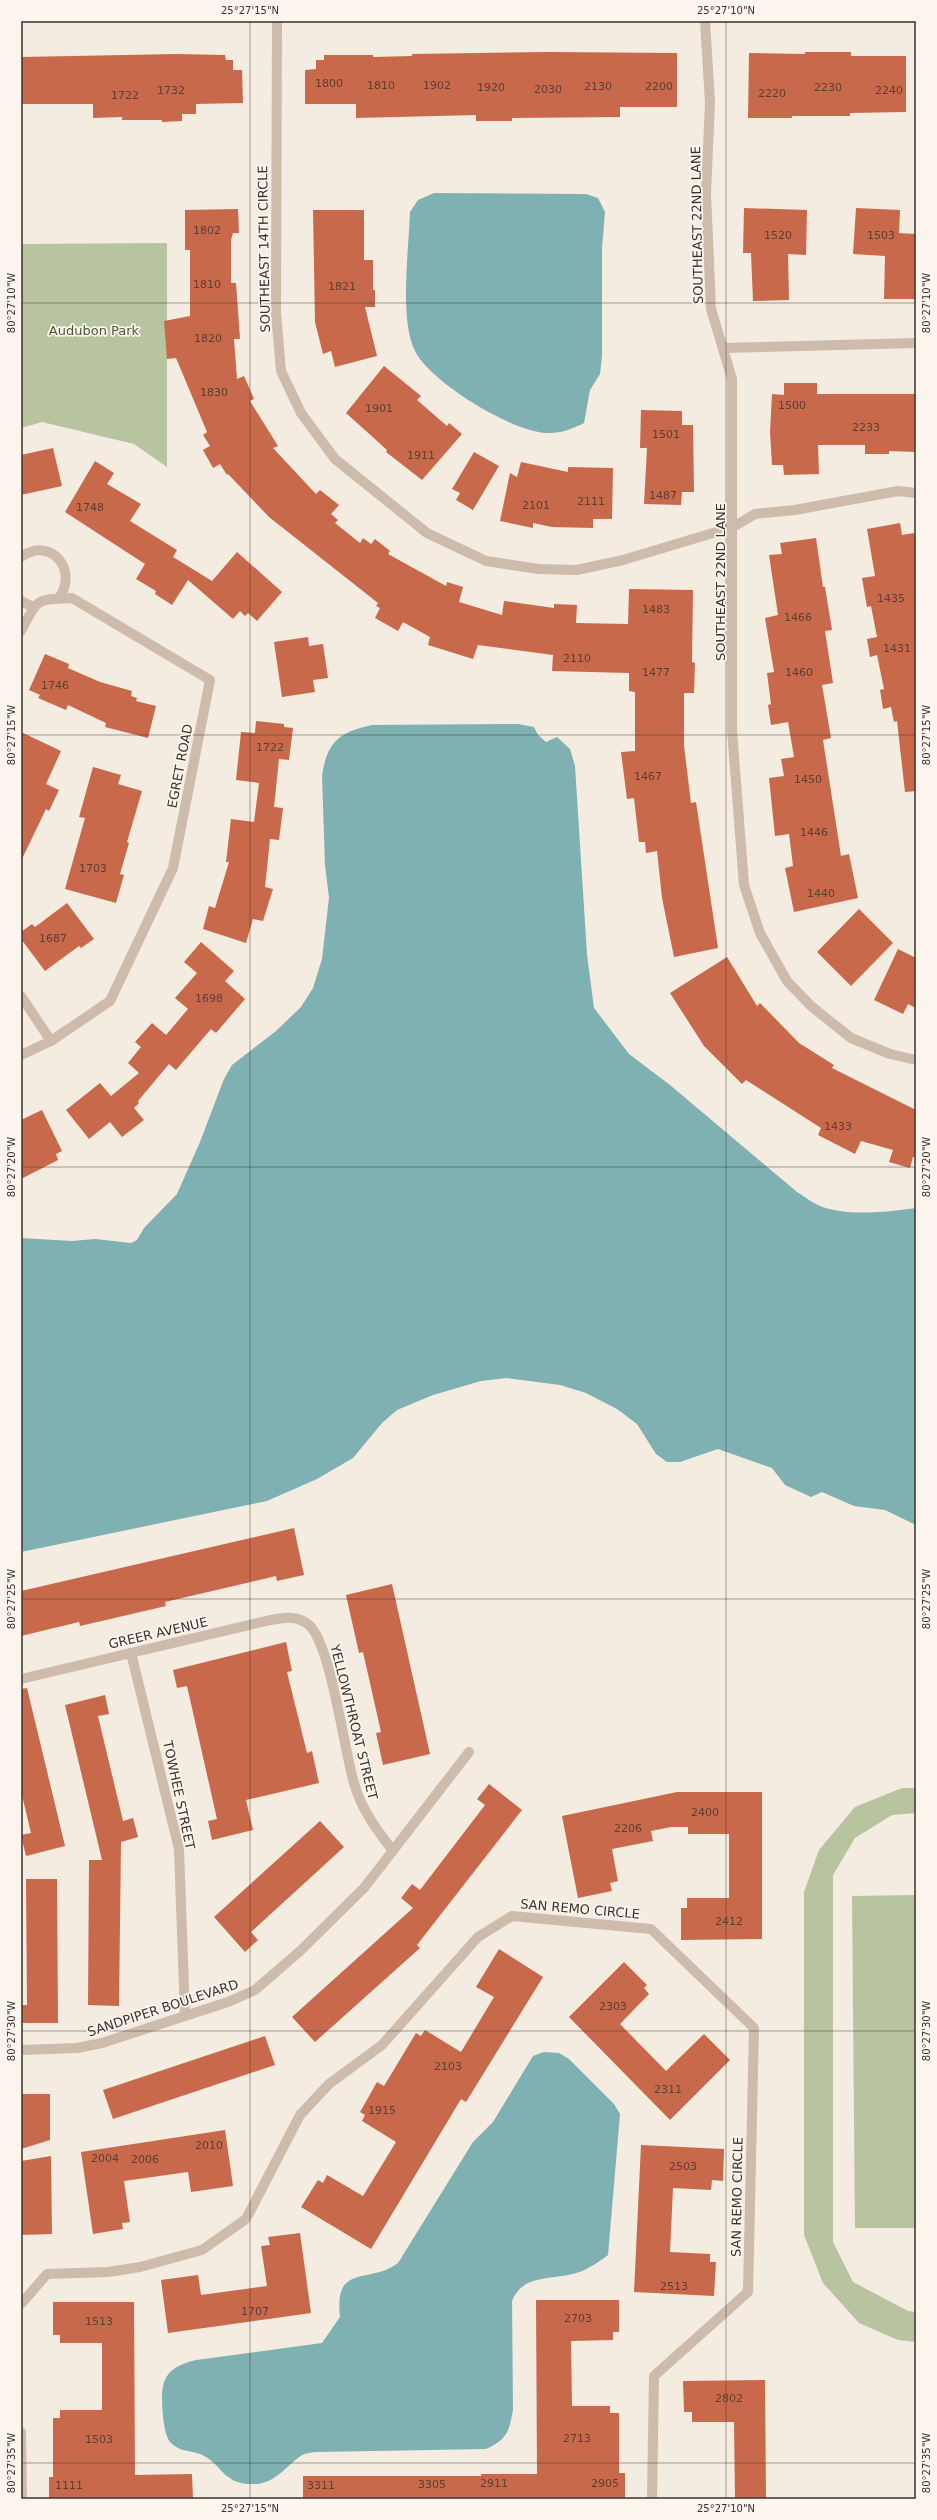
<svg xmlns="http://www.w3.org/2000/svg" width="937" height="2520" font-family="'DejaVu Sans',sans-serif">
	<style>
		.green { fill: #b8c4a0 }
		.water { fill: #7fb0b2 }
		.building { fill: #c8694b }
		.lines { fill: none; stroke-linecap: round; stroke-linejoin: round }
		.minor { stroke: #cdbbac; stroke-width: 10 }
		.ticks { fill: none; stroke: #3b302b; stroke-width: 1; stroke-opacity: 0.45 }
		.labels { text-anchor: middle; dominant-baseline: central; stroke-width: 3.5; stroke-linejoin: round; paint-order: stroke }
		.number-label { font-size: 11px; fill: #5e3e33 }
		.street-label { font-size: 13px; fill: #3b302b; stroke: #fbf5ee }
		.park-label { font-size: 13px; fill: #4a5a2e; stroke: #fbf5ee }
		.neatline { fill: none; stroke: #3b302b; stroke-width: 1.5 }
		.ticks-label { font-size: 10px; text-anchor: middle; fill: #3b302b }
	</style>
	<rect width="100%" height="100%" fill="#f4ebe1"/>
	<g class="green">
		<path d="M167,243V467L134,444L42,422L21,428V244Z"/>
		<path d="M902,1788H916V1813L892,1815L855,1838L833,1875V2242L853,2282L908,2311L916,2312V2342L898,2340L859,2323L823,2283L804,2235V1892L819,1850L855,1807Z"/>
		<path d="M916,1895V2228H855L852,1896Z"/>
	</g>
	<g class="water">
		<path d="M434,193L586,194L598,198L605,212L602,248V356L600,374L590,390L584,423C572,429 562,433 549,433C515,434 430,382 415,351C399,320 409,248 410,212L418,200Z"/>
		<path d="M518,724L534,727L538,735L546,742L557,737L570,749L575,766L587,955L594,1008L629,1054L670,1085L797,1192C804,1196 811,1202 818,1205C843,1217 889,1212 916,1208V1525L885,1510L854,1506L822,1492L811,1497L785,1485L772,1468L718,1449L680,1462H667L656,1454L637,1424L617,1409L586,1393L560,1385L507,1378L481,1381L433,1395L397,1410L382,1423L353,1458L317,1479L267,1501L21,1552V1238L72,1241L95,1239L131,1243L137,1240L144,1228L177,1194L200,1142L224,1079L232,1065L276,1031L301,1007L313,988L322,959L329,898L325,865L322,776C327,742 339,732 372,725Z"/>
		<path d="M544,2052L559,2053L569,2059L614,2104L620,2114L608,2255C599,2262 587,2270 576,2273C553,2280 522,2274 512,2301L513,2410C509,2432 507,2439 486,2449L317,2452C313,2452 306,2453 302,2455C287,2465 277,2482 257,2484C221,2486 223,2463 200,2454C188,2450 180,2452 170,2442C165,2435 164,2424 163,2416C160,2383 162,2368 196,2360L322,2343L340,2317C334,2262 369,2285 398,2263L473,2142L493,2122L533,2056Z"/>
	</g>
	<g class="building">
		<path d="M549,52L677,53V107H620V117L512,118V121H476V115L356,118V104H305V70L316,69V60H324V55H373V57L412,56V54Z"/>
		<path d="M805,52H851V56H906V112L850,113V116H792V118H748L749,53L805,54Z"/>
		<path d="M177,54L225,55L226,60H233V70H242L243,103L196,104V114H182V121L162,122V120H122V117L93,118V104H21V57Z"/>
		<path d="M744,208L807,210L806,255L788,254L789,300L753,301L751,253H743Z"/>
		<path d="M856,208L900,210L899,233L916,234V299H884L885,256L853,254Z"/>
		<path d="M238,209L239,233H233L231,240V283H236L240,339H234L237,379L244,376L254,399L250,401L278,446L273,448L316,494L320,490L339,505L331,514L338,520L335,523L360,543L363,538L371,544L375,539L390,551L388,554L446,586L447,582L463,587L459,602L502,615L504,601L554,608V604L577,605L576,623L628,624L629,589L693,590L692,662L695,663L694,693H684V746L691,803L696,802L718,948L674,957L662,898L657,851L646,853L645,842H639L634,798L627,799L621,752L635,751V692L629,691V673L552,671L553,655L478,645L473,659L428,645L430,637L403,622L398,631L375,618L380,608L376,606L378,603L269,517L228,474L227,475L220,464L213,468L203,450L210,446L203,435L207,432L176,358L167,359L164,321L190,316V250H185V210Z"/>
		<path d="M313,210H364V260H373V290H375V307H365L377,356L335,367L331,351L323,354L315,322Z"/>
		<path d="M384,366L421,396L417,400L447,426L449,423L462,434L422,480L386,452L387,450L346,413Z"/>
		<path d="M784,383H817V394H916V452L889,451V454H865V445H818L819,474L784,475L783,465H772L770,432L772,394L784,395Z"/>
		<path d="M641,410L682,411V425H693L694,492H682L681,505L644,504L647,448H640Z"/>
		<path d="M53,448L62,486L21,495V455Z"/>
		<path d="M474,452L499,466L473,510L456,500L460,493L452,489Z"/>
		<path d="M95,461L114,473L107,484L141,504L130,521L177,550L173,557L212,581L237,552L282,592L257,621L248,613L245,616L240,611L233,619L188,580L172,605L155,594L156,591L136,579L145,564L65,512Z"/>
		<path d="M521,462L568,472V467L613,468L612,519H593V528L552,527L533,523V528L500,521L510,473L517,477Z"/>
		<path d="M900,523L902,535L914,533L916,543V791L905,792L897,721L894,722L891,707L883,709L880,690L884,689L877,655L870,657L867,639L877,637L871,606L867,607L862,578L875,576L867,529Z"/>
		<path d="M816,538L823,587H825L832,630L825,631L833,683L822,685L831,738L823,740L841,856L849,854L858,898L794,912L785,868L793,866L789,834L775,836L769,778L784,776L781,759L794,757L788,722L771,725L768,705L771,704L767,673L774,672L765,618L778,615L769,555L782,554L780,543Z"/>
		<path d="M308,637L309,646L323,644L328,678L313,680L315,692L282,697L274,642Z"/>
		<path d="M45,654L69,664L68,668L100,682L132,691L131,696L137,698L136,701L156,706L148,738L105,727L106,723L68,705L66,710L38,698L40,695L29,690Z"/>
		<path d="M256,721L284,724V727L293,728L289,760L279,759L274,807L283,808L279,840L270,839L265,887L273,889L263,921L253,919L246,943L203,929L209,906L215,908L229,862H226L231,819L254,822L259,783L236,780L241,732L255,733Z"/>
		<path d="M21,732L61,751L46,784L59,790L49,811L46,809L21,861Z"/>
		<path d="M93,767L121,775L118,784L142,791L127,842L129,843L120,874L124,875L116,903L65,889L85,818L79,817Z"/>
		<path d="M67,903L94,939L81,948L79,946L45,971L21,939V932L32,924L35,927Z"/>
		<path d="M859,909L893,943L851,986L817,952Z"/>
		<path d="M201,942L234,971L225,981L245,999L216,1033L211,1029L176,1070L169,1064L138,1101L139,1103L134,1108L144,1120L122,1137L110,1122L89,1139L66,1110L100,1083L111,1096L139,1073L128,1063L141,1047L135,1042L152,1023L166,1035L188,1009L175,998L197,973L184,962Z"/>
		<path d="M898,949L916,958V1008L908,1004L903,1014L874,1000Z"/>
		<path d="M727,957L757,1006L760,1003L799,1043L834,1065L832,1068L916,1110V1157H913L910,1168L889,1162L893,1150L861,1141L855,1154L818,1135L821,1128L746,1080L742,1084L704,1046L670,993Z"/>
		<path d="M42,1110L62,1151L56,1154L58,1160L21,1179V1120Z"/>
		<path d="M294,1528L304,1575L277,1581L276,1576L165,1602L166,1606L80,1626L79,1622L21,1636V1591Z"/>
		<path d="M392,1584L430,1754L383,1765L376,1733L381,1732L363,1652L359,1653L346,1595Z"/>
		<path d="M286,1642L292,1671L287,1672L307,1753L312,1751L319,1783L246,1800L253,1830L212,1840L208,1821L217,1819L187,1686L177,1688L173,1670Z"/>
		<path d="M27,1688L65,1846L26,1856L21,1835L31,1833L21,1791V1689Z"/>
		<path d="M105,1695L109,1714L98,1716L123,1821L133,1818L138,1837L121,1842L119,2006L88,2005L89,1860H102L65,1705Z"/>
		<path d="M489,1784L522,1810L417,1945L420,1948L315,2042L292,2017L413,1908L401,1898L412,1884L420,1890L485,1805L477,1799Z"/>
		<path d="M677,1792H762V1939L681,1940V1908H687V1898H729V1834H688V1827H671L651,1831L653,1841L612,1849L618,1881L610,1883L612,1891L578,1898L562,1816Z"/>
		<path d="M320,1821L344,1847L251,1932L258,1940L245,1952L214,1917Z"/>
		<path d="M26,1879H57L58,2023H21V2005H27Z"/>
		<path d="M499,1949L543,1977L466,2102L461,2099L371,2249L301,2207L318,2180L323,2183L327,2175L363,2196L396,2142L362,2121L365,2115L360,2112L377,2082L384,2086L416,2033L421,2036L425,2030L461,2052L494,1997L476,1987Z"/>
		<path d="M624,1962L647,1985L644,1988L649,1994L620,2024L666,2071L704,2034L730,2060L670,2120L569,2017Z"/>
		<path d="M265,2036L275,2065L113,2119L103,2090Z"/>
		<path d="M21,2094H50V2140L21,2149Z"/>
		<path d="M225,2130L233,2186L191,2192L188,2172L124,2181L130,2222L122,2223L123,2229L93,2234L81,2152Z"/>
		<path d="M641,2145L724,2149L723,2181L712,2180L711,2190L673,2188L670,2252L710,2254V2262H716L714,2296L634,2292Z"/>
		<path d="M51,2156L52,2234L21,2235V2161Z"/>
		<path d="M300,2233L311,2313L168,2333L161,2280L198,2275L201,2295L267,2286L261,2246L270,2245L268,2237Z"/>
		<path d="M536,2300H619V2332H613V2340L571,2341L572,2406H610V2413H619V2473H625V2499H303V2476H481V2474H537Z"/>
		<path d="M53,2302H134L135,2475L192,2474L193,2499H49V2477H53V2418H60V2410H102V2343H60V2335H53Z"/>
		<path d="M765,2380L766,2499H735L734,2422H692V2412H684L683,2381Z"/>
	</g>
	<g class="lines">
		<g class="minor">
			<path d="M277,21L276,313L281,371L301,413L335,459L427,533L486,561L539,569L577,570L623,560L733,527L755,514L795,510L898,491L916,493"/>
			<path d="M705,21L710,103L706,193L711,309L732,379V730L744,885L760,933L787,981L811,1006L851,1038L890,1054L916,1060"/>
			<path d="M723,348L916,343"/>
			<path d="M21,557C50,536 79,569 59,598"/>
			<path d="M21,601L33,607"/>
			<path d="M21,631C39,597 35,600 72,598L210,680L173,868L110,1001L51,1041L21,996"/>
			<path d="M21,1055L51,1041"/>
			<path d="M131,1653L179,1849L185,2016"/>
			<path d="M21,1679L266,1621C281,1618 296,1614 309,1625C331,1645 344,1750 354,1783C361,1809 377,1830 393,1851"/>
			<path d="M21,2050L77,2048L102,2043L228,2002L255,1990L299,1952L364,1888L469,1752"/>
			<path d="M21,2304L47,2274L108,2272L140,2267L202,2250L246,2219L300,2115L329,2084L382,2045L478,1937L512,1916L651,1929L754,2028L748,2292L654,2376L652,2499"/>
			<path d="M21,2432L22,2499"/>
		</g>
	</g>
	<path class="ticks" d="M250,21V2499M726,21V2499M21,303H916M21,735H916M21,1167H916M21,1599H916M21,2031H916M21,2463H916"/>
	<g class="labels">
		<g class="number-label">
			<text x="329" y="83">1800</text>
			<text x="381" y="85">1810</text>
			<text x="437" y="85">1902</text>
			<text x="598" y="86">2130</text>
			<text x="659" y="86">2200</text>
			<text x="491" y="87">1920</text>
			<text x="828" y="87">2230</text>
			<text x="548" y="89">2030</text>
			<text x="171" y="90">1732</text>
			<text x="889" y="90">2240</text>
			<text x="772" y="93">2220</text>
			<text x="125" y="95">1722</text>
			<text x="207" y="230">1802</text>
			<text x="778" y="235">1520</text>
			<text x="881" y="235">1503</text>
			<text x="207" y="284">1810</text>
			<text x="342" y="286">1821</text>
			<text x="208" y="338">1820</text>
			<text x="214" y="392">1830</text>
			<text x="792" y="405">1500</text>
			<text x="379" y="408">1901</text>
			<text x="866" y="427">2233</text>
			<text x="666" y="434">1501</text>
			<text x="421" y="455">1911</text>
			<text x="663" y="495">1487</text>
			<text x="591" y="501">2111</text>
			<text x="536" y="505">2101</text>
			<text x="90" y="507">1748</text>
			<text x="891" y="598">1435</text>
			<text x="656" y="609">1483</text>
			<text x="798" y="617">1466</text>
			<text x="897" y="648">1431</text>
			<text x="577" y="658">2110</text>
			<text x="656" y="672">1477</text>
			<text x="799" y="672">1460</text>
			<text x="55" y="685">1746</text>
			<text x="270" y="747">1722</text>
			<text x="648" y="776">1467</text>
			<text x="808" y="779">1450</text>
			<text x="814" y="832">1446</text>
			<text x="93" y="868">1703</text>
			<text x="821" y="893">1440</text>
			<text x="53" y="938">1687</text>
			<text x="209" y="998">1698</text>
			<text x="838" y="1126">1433</text>
			<text x="705" y="1812">2400</text>
			<text x="628" y="1828">2206</text>
			<text x="729" y="1921">2412</text>
			<text x="613" y="2006">2303</text>
			<text x="448" y="2066">2103</text>
			<text x="668" y="2089">2311</text>
			<text x="382" y="2110">1915</text>
			<text x="209" y="2145">2010</text>
			<text x="105" y="2158">2004</text>
			<text x="145" y="2159">2006</text>
			<text x="683" y="2166">2503</text>
			<text x="674" y="2286">2513</text>
			<text x="255" y="2311">1707</text>
			<text x="578" y="2318">2703</text>
			<text x="99" y="2321">1513</text>
			<text x="729" y="2398">2802</text>
			<text x="577" y="2438">2713</text>
			<text x="99" y="2439">1503</text>
			<text x="494" y="2483">2911</text>
			<text x="605" y="2483">2905</text>
			<text x="432" y="2484">3305</text>
			<text x="69" y="2485">1111</text>
			<text x="321" y="2485">3311</text>
		</g>
		<g class="street-label">
			<text transform="translate(697 225) rotate(-91)">SOUTHEAST 22ND LANE</text>
			<text transform="translate(264 249) rotate(-91)">SOUTHEAST 14TH CIRCLE</text>
			<text transform="translate(720 582) rotate(-90)">SOUTHEAST 22ND LANE</text>
			<text transform="translate(180 766) rotate(-79)">EGRET ROAD</text>
			<text transform="translate(158 1633) rotate(-13)">GREER AVENUE</text>
			<text transform="translate(354 1722) rotate(76)">YELLOWTHROAT STREET</text>
			<text transform="translate(179 1795) rotate(78)">TOWHEE STREET</text>
			<text transform="translate(580 1909) rotate(5)">SAN REMO CIRCLE</text>
			<text transform="translate(163 2008) rotate(-18)">SANDPIPER BOULEVARD</text>
			<text transform="translate(737 2197) rotate(-89)">SAN REMO CIRCLE</text>
		</g>
		<g class="park-label">
			<text x="94" y="330">Audubon Park</text>
		</g>
	</g>
	<rect width="937" height="2520" fill="none" stroke="#fbf5ee" stroke-width="44"/>
	<rect x="22" y="22" width="893" height="2476" class="neatline"/>
	<g class="ticks-label">
		<text x="250" y="14">25°27'15"N</text>
		<text x="726" y="14">25°27'10"N</text>
		<text transform="translate(926 303) rotate(-90)" y="4">80°27'10"W</text>
		<text transform="translate(11 303) rotate(-90)" y="4">80°27'10"W</text>
		<text transform="translate(926 735) rotate(-90)" y="4">80°27'15"W</text>
		<text transform="translate(11 735) rotate(-90)" y="4">80°27'15"W</text>
		<text transform="translate(926 1167) rotate(-90)" y="4">80°27'20"W</text>
		<text transform="translate(11 1167) rotate(-90)" y="4">80°27'20"W</text>
		<text transform="translate(11 1599) rotate(-90)" y="4">80°27'25"W</text>
		<text transform="translate(926 1599) rotate(-90)" y="4">80°27'25"W</text>
		<text transform="translate(926 2031) rotate(-90)" y="4">80°27'30"W</text>
		<text transform="translate(11 2031) rotate(-90)" y="4">80°27'30"W</text>
		<text transform="translate(11 2463) rotate(-90)" y="4">80°27'35"W</text>
		<text transform="translate(926 2463) rotate(-90)" y="4">80°27'35"W</text>
		<text x="250" y="2512">25°27'15"N</text>
		<text x="726" y="2512">25°27'10"N</text>
	</g>
</svg>
